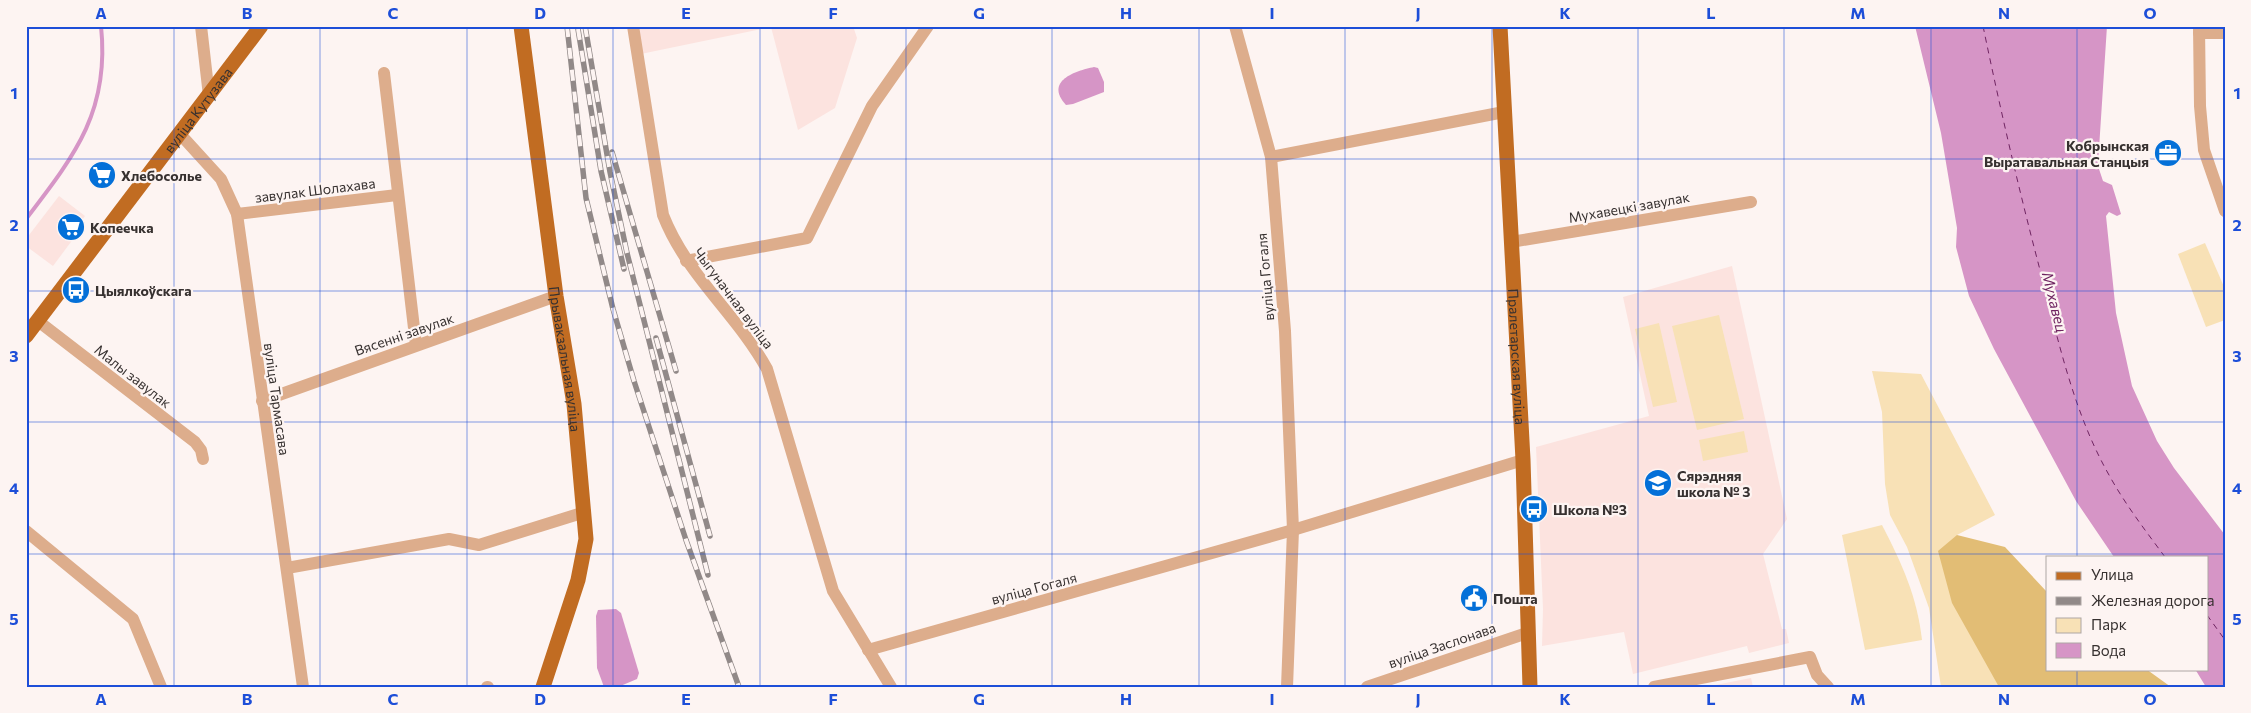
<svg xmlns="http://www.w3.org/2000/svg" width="2251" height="713" font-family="Commissioner,sans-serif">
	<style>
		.built { fill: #fce3df }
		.green { fill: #f8e1b6 }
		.forest { fill: #e2bd75 }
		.water { fill: #d695c6 }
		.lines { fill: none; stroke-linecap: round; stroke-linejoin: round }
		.stream { stroke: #d695c6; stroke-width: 4 }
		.ferry { stroke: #6f2461; stroke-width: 1; stroke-dasharray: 6 5; stroke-linecap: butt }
		.minor { stroke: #ddad8c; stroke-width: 12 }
		.major { stroke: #c16c22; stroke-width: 15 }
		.rail-casing { stroke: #918988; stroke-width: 5.5 }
		.rail { stroke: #fdf4f2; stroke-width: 4; stroke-dasharray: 11; stroke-linecap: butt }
		.grid { fill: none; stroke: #1d4ed8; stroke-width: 1; stroke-opacity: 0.55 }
		.labels { text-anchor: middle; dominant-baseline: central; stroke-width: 4.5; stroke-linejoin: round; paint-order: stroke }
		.street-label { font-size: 14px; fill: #373130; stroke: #fdf4f2 }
		.poi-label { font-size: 14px; font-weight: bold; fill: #373130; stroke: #fdf4f2; text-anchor: start }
		.water-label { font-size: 15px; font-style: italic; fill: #6f2461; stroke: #fdf4f2 }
		.neatline { fill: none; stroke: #1d4ed8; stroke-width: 2 }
		.grid-label { font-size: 16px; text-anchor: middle; font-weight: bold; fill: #1d4ed8 }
	</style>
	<rect width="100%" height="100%" fill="#fdf4f2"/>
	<g class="built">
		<path d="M632,26H853L857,38L835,108L798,130L771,27L636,55Z"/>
		<path d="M59,196L85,216L82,220L85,223L53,266L26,246V239Z"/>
		<path d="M1732,266L1787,519L1763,554L1782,629H1786L1789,643L1749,653L1747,646L1633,674L1624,632L1542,646L1543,609L1536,447L1649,416L1623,297Z"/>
		<path d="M1751,678L1753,687H1705Z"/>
	</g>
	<g class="green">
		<path d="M2205,243L2225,289V320L2206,327L2178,254Z"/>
		<path d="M1719,315L1744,419L1697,430L1672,326Z"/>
		<path d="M1659,323L1677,402L1653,407L1635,329Z"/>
		<path d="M1872,371L1921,374L1995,515L1957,535L2000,687H1941L1929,608L1907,547L1890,515L1885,484L1882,412Z"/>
		<path d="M1744,431L1748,452L1703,461L1699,440Z"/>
		<path d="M1882,525C1902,564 1917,596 1922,640L1865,650L1842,535Z"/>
	</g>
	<path class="forest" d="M1957,535L2005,547L2047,592V669H2146L2171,687H1999L1952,603L1938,551Z"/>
	<g class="water">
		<path d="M1915,26H2107L2098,164H2085L2082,167L2084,169H2099L2103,181L2112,185L2121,214L2117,216L2109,212L2106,216L2116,313L2132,386L2157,441L2174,468L2225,535V687H2206L2195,669H2207V557H2114L2076,501L1994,349L1969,296L1956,247L1957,228L1941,133Z"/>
		<path d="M1094,67L1098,68L1104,82V92L1073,104L1066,105C1044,81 1075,71 1094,67Z"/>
		<path d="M616,609L621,613L639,673L637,679L618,687H604L597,668L596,616L598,610Z"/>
	</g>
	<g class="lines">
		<path class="stream" d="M26,219C75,155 110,111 101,26"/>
		<g class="ferry">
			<path d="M1983,26C2001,113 2021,199 2044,285C2060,349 2076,417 2109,475C2125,504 2145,530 2165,557"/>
			<path d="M2207,615L2225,640"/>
		</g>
		<g class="minor">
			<path d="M201,26L209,96"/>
			<path d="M633,26L663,215C687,276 736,313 767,369L833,591L891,687"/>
			<path d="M1235,26L1271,157L1285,331L1293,530L1287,687"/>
			<path d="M2199,26L2200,106L2204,150L2225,211"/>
			<path d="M2199,33H2225"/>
			<path d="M384,73L416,345"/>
			<path d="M180,134L221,179L237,214L303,687"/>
			<path d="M1271,157L1504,112"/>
			<path d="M237,214L397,195"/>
			<path d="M1511,242L1751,202"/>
			<path d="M686,261L807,238L872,106L928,26"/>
			<path d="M38,321L195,442L201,450L203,459"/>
			<path d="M262,401L556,296"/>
			<path d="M26,531L133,619L161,687"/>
			<path d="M287,568L449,539L479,545L585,512"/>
			<path d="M868,650L1293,530L1523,460"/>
			<path d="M487,687H488"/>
			<path d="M1367,687L1527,633"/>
			<path d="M1654,687L1810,657L1817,675L1828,687"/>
		</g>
		<g class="major">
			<path id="s1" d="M521,26L556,296L574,404L586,539L578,580L543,687"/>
			<path id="s2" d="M1500,26L1523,460L1530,687"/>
			<path id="s3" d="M26,336L261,26"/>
		</g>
		<defs>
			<g id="rail">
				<path d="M567,26L586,198L613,309L634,381L686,540L739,687"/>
				<path d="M585,26L610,172L627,253L708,575"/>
				<path d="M578,29L601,171L624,269"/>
				<path d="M612,152L676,371"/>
				<path d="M656,338L710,536"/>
			</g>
		</defs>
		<use href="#rail" class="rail-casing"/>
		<use href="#rail" class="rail"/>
	</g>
	<path class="grid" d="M174,26V687M320,26V687M467,26V687M613,26V687M760,26V687M906,26V687M1052,26V687M1199,26V687M1345,26V687M1492,26V687M1638,26V687M1784,26V687M1931,26V687M2077,26V557M26,159H2225M26,291H2225M26,422H2225M26,554H2225M2077,669V687"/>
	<defs>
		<symbol id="office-disc" viewBox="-11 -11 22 22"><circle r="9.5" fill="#0470d8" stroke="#fdf4f2"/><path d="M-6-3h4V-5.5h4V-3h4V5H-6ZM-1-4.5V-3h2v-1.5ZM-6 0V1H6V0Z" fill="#fff"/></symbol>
		<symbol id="supermarket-disc" viewBox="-11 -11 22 22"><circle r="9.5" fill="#0470d8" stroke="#fdf4f2"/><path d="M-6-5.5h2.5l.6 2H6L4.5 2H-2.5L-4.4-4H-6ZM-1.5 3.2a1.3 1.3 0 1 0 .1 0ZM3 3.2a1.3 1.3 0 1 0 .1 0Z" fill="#fff"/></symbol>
		<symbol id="bus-disc" viewBox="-11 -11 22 22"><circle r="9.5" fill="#0470d8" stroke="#fdf4f2"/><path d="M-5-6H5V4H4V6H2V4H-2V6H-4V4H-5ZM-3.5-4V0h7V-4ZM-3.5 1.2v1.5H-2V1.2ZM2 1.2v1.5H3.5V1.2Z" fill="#fff"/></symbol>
		<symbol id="school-disc" viewBox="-11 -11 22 22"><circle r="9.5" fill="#0470d8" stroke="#fdf4f2"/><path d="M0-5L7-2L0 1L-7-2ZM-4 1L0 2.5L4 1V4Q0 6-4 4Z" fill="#fff"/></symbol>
		<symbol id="civic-disc" viewBox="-11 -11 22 22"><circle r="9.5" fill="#0470d8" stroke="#fdf4f2"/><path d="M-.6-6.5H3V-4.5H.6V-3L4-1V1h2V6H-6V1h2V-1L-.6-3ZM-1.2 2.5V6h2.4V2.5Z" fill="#fff"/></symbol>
	</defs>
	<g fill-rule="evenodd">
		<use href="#office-disc" x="2152" y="137" width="32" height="32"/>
		<use href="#supermarket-disc" x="86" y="159" width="32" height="32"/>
		<use href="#supermarket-disc" x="55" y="211" width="32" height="32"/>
		<use href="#bus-disc" x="60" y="274" width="32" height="32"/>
		<use href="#school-disc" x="1642" y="467" width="32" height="32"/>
		<use href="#bus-disc" x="1518" y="493" width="32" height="32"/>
		<use href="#civic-disc" x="1458" y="582" width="32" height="32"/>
	</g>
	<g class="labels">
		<g class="street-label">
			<text stroke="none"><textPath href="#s3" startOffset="284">вуліца Кутузава</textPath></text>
			<text transform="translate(315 190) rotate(-7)">завулак Шолахава</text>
			<text transform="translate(1629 207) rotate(-10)">Мухавецкі завулак</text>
			<text transform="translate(1265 277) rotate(-95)">вуліца Гогаля</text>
			<text transform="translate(734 298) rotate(53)">Чыгуначная вуліца</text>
			<text transform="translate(404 334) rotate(-19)">Вясенні завулак</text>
			<text stroke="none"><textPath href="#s2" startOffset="331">Пралетарская вуліца</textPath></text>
			<text stroke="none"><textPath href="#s1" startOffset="336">Прывакзальная вуліца</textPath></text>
			<text transform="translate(133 376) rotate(38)">Малы завулак</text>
			<text transform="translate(277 399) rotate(82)">вуліца Тармасава</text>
			<text transform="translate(1034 588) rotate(-15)">вуліца Гогаля</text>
			<text transform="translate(1442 645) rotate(-19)">вуліца Заслонава</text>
		</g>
		<g class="poi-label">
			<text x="2149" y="145" text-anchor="end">Кобрынская<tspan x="2149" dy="16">Выратавальная Станцыя</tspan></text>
			<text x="121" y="175">Хлебосолье</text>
			<text x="90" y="227">Копеечка</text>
			<text x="95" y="290">Цыялкоўскага</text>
			<text x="1677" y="475">Сярэдняя<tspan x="1677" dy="16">школа № 3</tspan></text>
			<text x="1553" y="509">Школа №3</text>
			<text x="1493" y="598">Пошта</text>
		</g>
		<g class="water-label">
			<text transform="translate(2055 302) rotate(76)">Мухавец</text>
		</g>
	</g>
	<rect width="2251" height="713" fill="none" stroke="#fdf4f2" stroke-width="55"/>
	<rect x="2046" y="556" width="162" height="115" fill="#fdf4f2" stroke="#aea6a4"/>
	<rect x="2056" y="572" width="25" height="8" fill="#c16c22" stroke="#aea6a4"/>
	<text x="2091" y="580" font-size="15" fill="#373130">Улица</text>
	<rect x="2056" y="597" width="25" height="8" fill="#918988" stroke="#aea6a4"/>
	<text x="2091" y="606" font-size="15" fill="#373130">Железная дорога</text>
	<rect x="2056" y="618" width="25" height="15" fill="#f8e1b6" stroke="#aea6a4"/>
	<text x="2091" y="630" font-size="15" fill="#373130">Парк</text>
	<rect x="2056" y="643" width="25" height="15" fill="#d695c6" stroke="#aea6a4"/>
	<text x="2091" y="656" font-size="15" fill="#373130">Вода</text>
	<rect x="28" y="28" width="2196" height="658" class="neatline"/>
	<g class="grid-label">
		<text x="101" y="19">A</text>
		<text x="247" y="19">B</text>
		<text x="393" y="19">C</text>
		<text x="540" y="19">D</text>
		<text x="686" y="19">E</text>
		<text x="833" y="19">F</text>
		<text x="979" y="19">G</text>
		<text x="1126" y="19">H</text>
		<text x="1272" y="19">I</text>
		<text x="1418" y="19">J</text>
		<text x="1565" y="19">K</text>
		<text x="1711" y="19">L</text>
		<text x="1858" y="19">M</text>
		<text x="2004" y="19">N</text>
		<text x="2150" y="19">O</text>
		<text x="14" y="99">1</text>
		<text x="2237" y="99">1</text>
		<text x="14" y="231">2</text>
		<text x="2237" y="231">2</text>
		<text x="14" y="362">3</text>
		<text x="2237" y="362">3</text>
		<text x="14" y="494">4</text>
		<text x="2237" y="494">4</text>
		<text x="14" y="625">5</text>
		<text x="2237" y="625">5</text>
		<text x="101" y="705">A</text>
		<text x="247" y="705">B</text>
		<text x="393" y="705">C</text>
		<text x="540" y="705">D</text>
		<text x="686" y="705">E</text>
		<text x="833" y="705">F</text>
		<text x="979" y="705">G</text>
		<text x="1126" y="705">H</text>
		<text x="1272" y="705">I</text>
		<text x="1418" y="705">J</text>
		<text x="1565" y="705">K</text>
		<text x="1711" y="705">L</text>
		<text x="1858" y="705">M</text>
		<text x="2004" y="705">N</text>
		<text x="2150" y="705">O</text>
	</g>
</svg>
